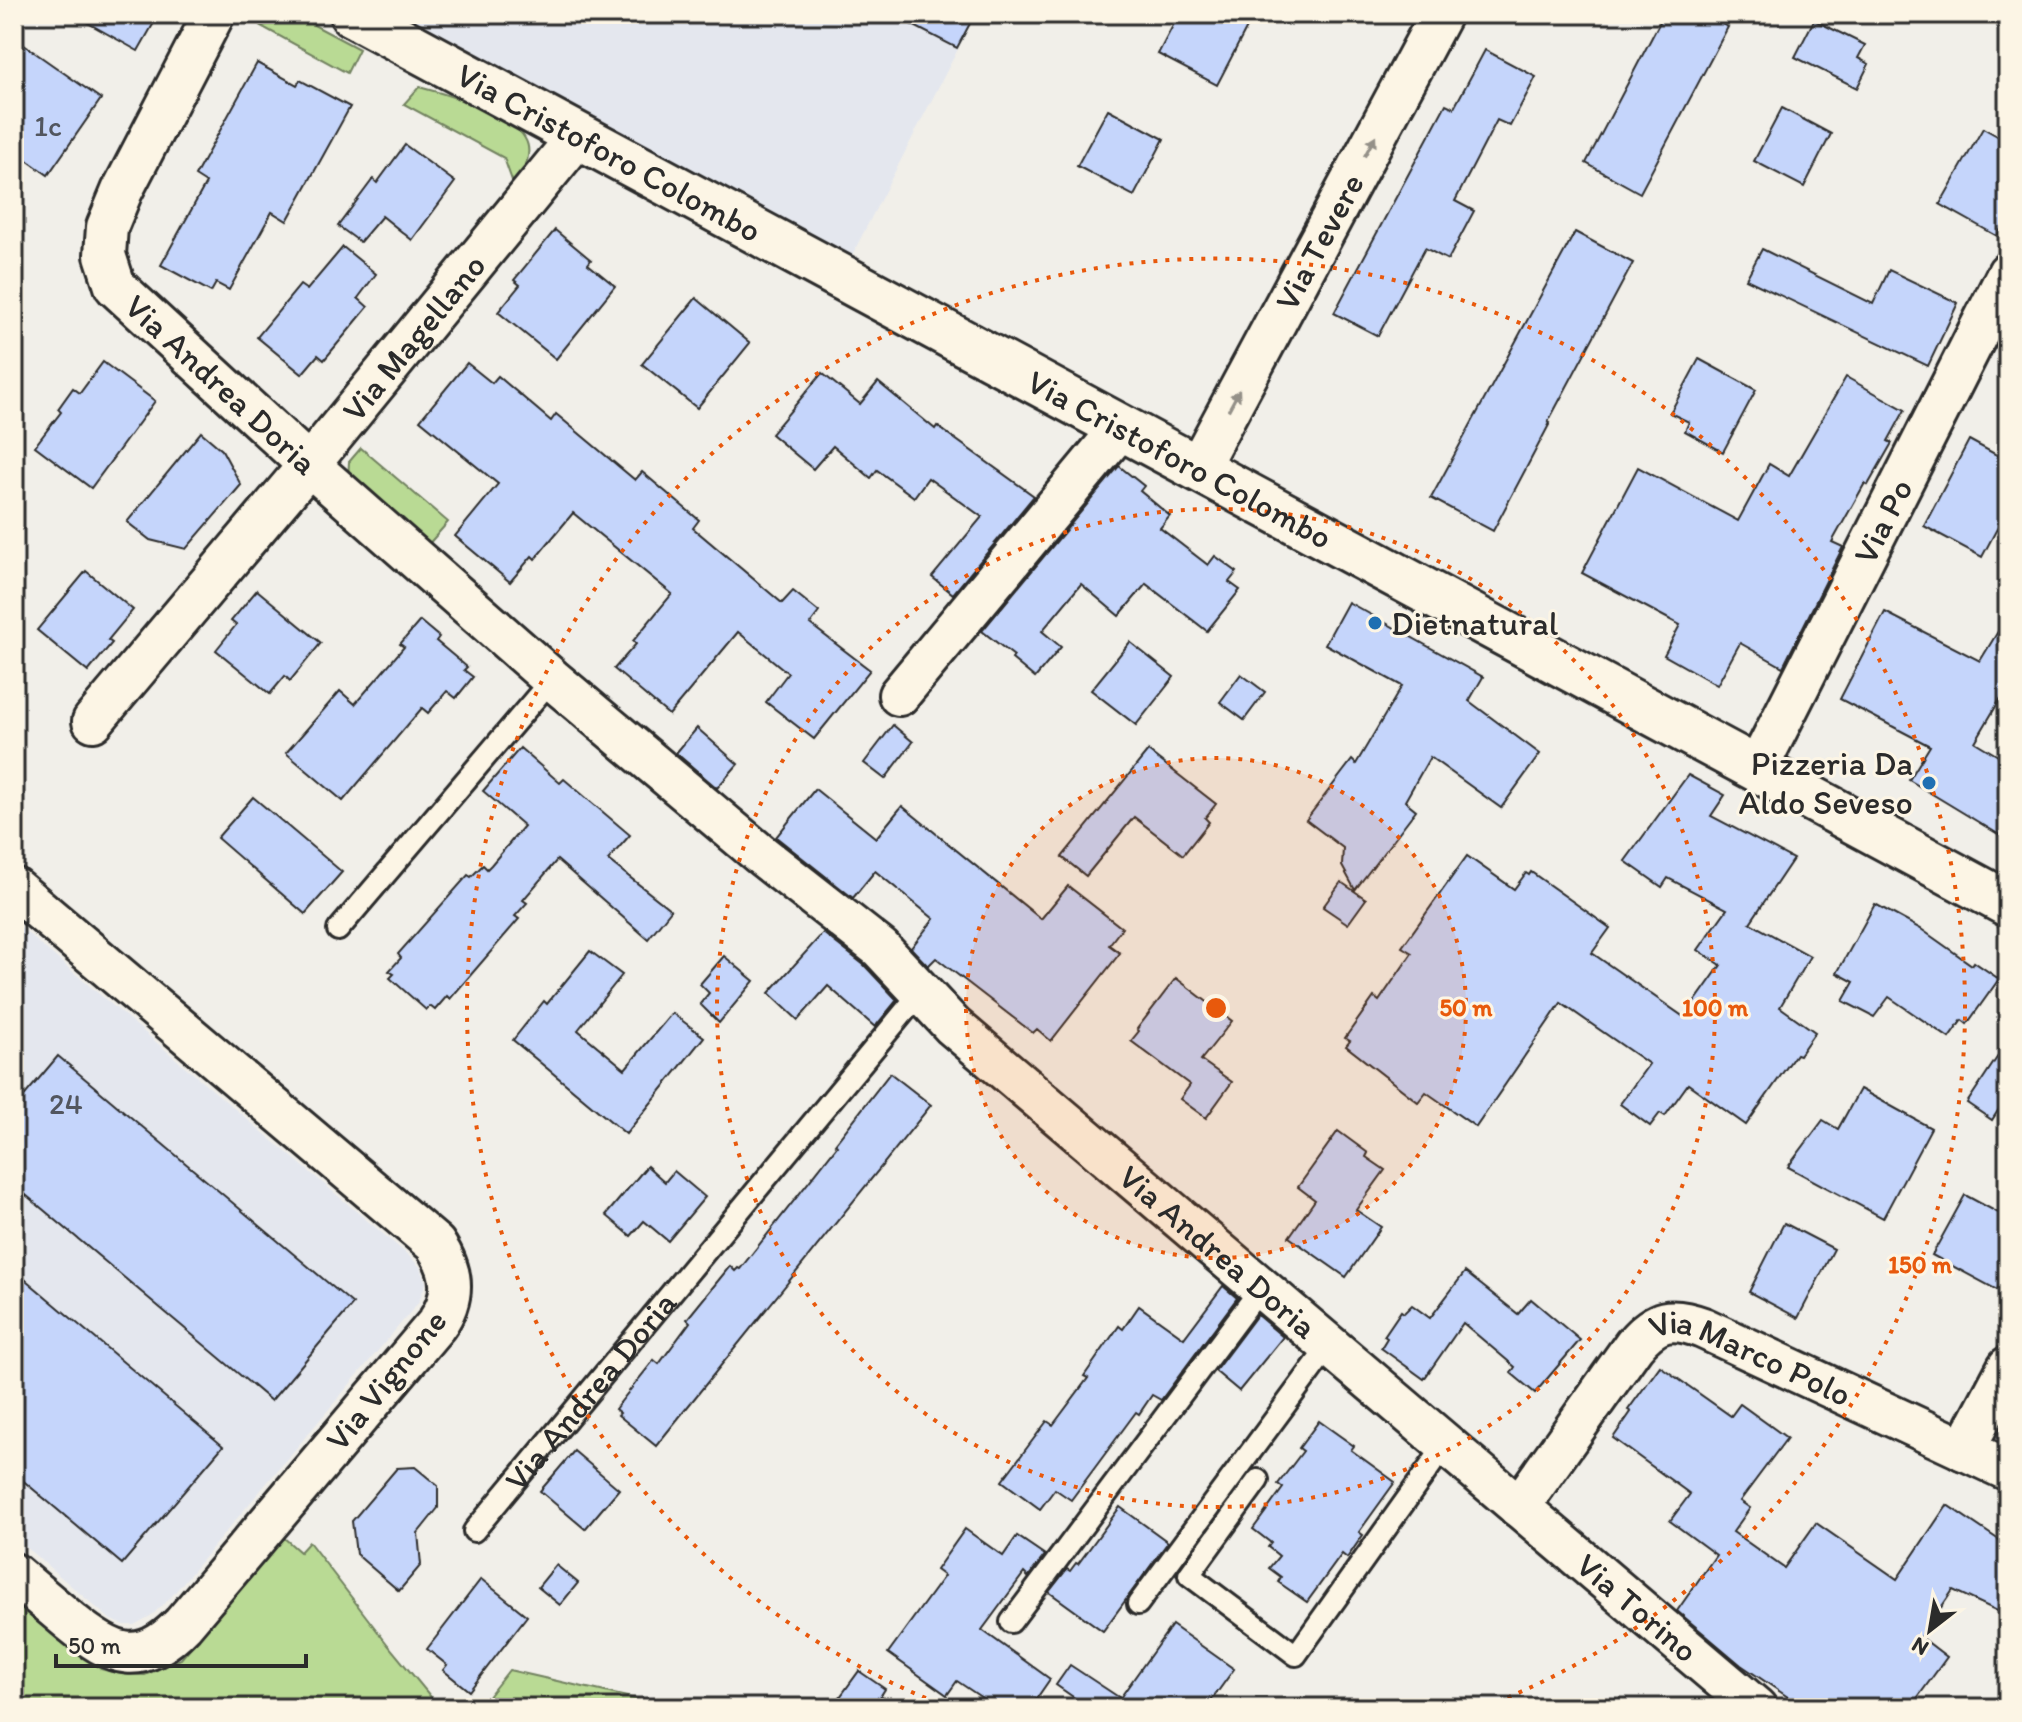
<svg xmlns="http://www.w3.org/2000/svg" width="2022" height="1722" font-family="Itim,sans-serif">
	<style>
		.built { fill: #e4e7ee }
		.green { fill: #b9da94; stroke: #728260; stroke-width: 2 }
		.building { fill: #c5d5fb; stroke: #2b2b2b; stroke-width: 2 }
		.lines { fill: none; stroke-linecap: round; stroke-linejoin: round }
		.lane-casing { stroke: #2b2b2b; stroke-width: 26 }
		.street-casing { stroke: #2b2b2b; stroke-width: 46 }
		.secondary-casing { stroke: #2b2b2b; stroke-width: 50 }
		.lane { stroke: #fcf5e5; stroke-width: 20 }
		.street { stroke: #fcf5e5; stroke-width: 40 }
		.secondary { stroke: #fcf5e5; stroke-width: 44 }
		.oneway { fill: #949088 }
		.ring { fill: none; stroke: #e8590c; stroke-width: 4; stroke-dasharray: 4 8 }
		.poi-dot { fill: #1f6fb2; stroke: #fcf5e5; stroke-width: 3 }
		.labels { text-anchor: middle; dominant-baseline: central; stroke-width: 6; stroke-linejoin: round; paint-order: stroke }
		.number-label { font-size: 30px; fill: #52565f }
		.street-label { font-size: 34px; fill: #2b2b2b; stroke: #fcf5e5 }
		.poi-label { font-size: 34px; fill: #2b2b2b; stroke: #fcf5e5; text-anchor: start }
		.centre { fill: #e8590c; stroke: #fcf5e5; stroke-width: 4 }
		.ring-label { font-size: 24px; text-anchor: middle; font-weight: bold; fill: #e8590c; stroke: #fcf5e5; stroke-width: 6; stroke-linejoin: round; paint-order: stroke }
	</style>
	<rect width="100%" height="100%" fill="#f1efe9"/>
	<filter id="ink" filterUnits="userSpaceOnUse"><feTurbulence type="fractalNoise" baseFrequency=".0125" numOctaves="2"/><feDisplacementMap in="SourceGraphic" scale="16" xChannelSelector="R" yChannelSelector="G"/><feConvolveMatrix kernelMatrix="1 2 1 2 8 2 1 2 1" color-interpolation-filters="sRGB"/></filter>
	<g filter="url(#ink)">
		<g class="built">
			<path d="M390,14H976L851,257Z"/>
			<path d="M14,922L408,1255L420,1267L426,1283L418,1303L171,1597L152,1615L134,1625H125L111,1620L14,1537Z"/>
		</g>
		<g class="green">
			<path d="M297,16L359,49L347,73L261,26Z"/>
			<path d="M419,87C447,94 471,102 497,115C532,134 538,152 514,186L504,158L404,104Z"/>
			<path d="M361,448L448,522L427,546L348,480L349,462Z"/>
			<path d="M283,1537L300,1552L309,1542L388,1645L440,1708H81L14,1702V1600L74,1650L101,1669L121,1674L145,1675L181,1659Z"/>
			<path d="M509,1670L675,1708H479Z"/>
		</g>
		<g class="building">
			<path d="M72,14H159L138,51Z"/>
			<path d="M891,14H975L957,48Z"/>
			<path d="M1179,14H1254L1217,85L1158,54Z"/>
			<path d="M1664,14H1703L1728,27L1640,193L1586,163Z"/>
			<path d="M1814,20L1865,45L1858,58L1869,64L1857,88L1795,57Z"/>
			<path d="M14,38L101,99L48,175L14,151Z"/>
			<path d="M1485,50L1536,77L1510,126L1497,120L1455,201L1474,211L1448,260L1425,248L1378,336L1334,313L1446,104L1454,108Z"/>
			<path d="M257,63L297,85L300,80L350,107L287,221L272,212L229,290L216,283L211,292L161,265L206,183L195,176Z"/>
			<path d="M1782,108L1831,134L1804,187L1754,161Z"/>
			<path d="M1108,109L1164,139L1134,196L1077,166Z"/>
			<path d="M1983,128L2008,142V216L1997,236L1940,204Z"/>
			<path d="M405,145L455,182L412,240L382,216L360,242L338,226L373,179L377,183Z"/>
			<path d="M555,230L591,260L588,264L615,286L556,359L498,312L520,285L514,280Z"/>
			<path d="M1575,232L1633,263L1548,422L1550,423L1493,531L1431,498Z"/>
			<path d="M343,247L376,274L358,298L368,307L324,360L318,355L302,374L257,337L300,285L307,290Z"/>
			<path d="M1762,249L1873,304L1889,270L1958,303L1928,366L1746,279Z"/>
			<path d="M696,298L750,343L697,408L642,364Z"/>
			<path d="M1699,359L1756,390L1723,452L1685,431L1689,422L1670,413Z"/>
			<path d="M103,362L155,401L91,488L35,446L61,412L58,409L73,388L80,393Z"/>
			<path d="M467,363L492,383L498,376L551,421L556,414L635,480L642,472L699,520L693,528L782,603L793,591L819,612L810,624L870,670L814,739L766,702L788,673L738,632L669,715L614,669L636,644L633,641L672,594L573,513L535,559L532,556L510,582L455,536L498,484L420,420Z"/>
			<path d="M822,373L860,404L878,382L935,429L937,426L1034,496L953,594L932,577L982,517L928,478L914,497L877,470L871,478L833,446L813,469L771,434Z"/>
			<path d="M1846,377L1905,410L1888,441L1892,443L1868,485L1865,483L1832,542L1843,547L1783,667L1740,643L1717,685L1664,655L1680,625L1582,573L1638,467L1738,521L1769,464L1789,476Z"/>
			<path d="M201,432L222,450L241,485L186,549L150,540L127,522Z"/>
			<path d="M1969,440L2008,461V508L1982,557L1924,526Z"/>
			<path d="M1119,466L1144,486L1140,491L1170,516L1160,528L1208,565L1215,556L1237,572L1229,582L1240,590L1207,631L1146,584L1119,616L1081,584L1042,631L1061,647L1035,678L1012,659L1014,656L982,631Z"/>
			<path d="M86,571L133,610L108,640L112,643L88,672L37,630Z"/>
			<path d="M257,590L321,643L290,681L285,676L270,694L216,650L236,625L231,621Z"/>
			<path d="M1348,602L1483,677L1469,701L1540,754L1501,808L1430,757L1405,801L1416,810L1355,890L1342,866L1343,848L1306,820L1352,760L1356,764L1402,686L1325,644Z"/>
			<path d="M1885,612L1980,661L2008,615V686L1975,742L2008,762V840L1909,780L1930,746L1840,699Z"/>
			<path d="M420,621L439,637L436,641L467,667L464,670L473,677L456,698L447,691L428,713L422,708L343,801L286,753L340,691L355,704L404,647L400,644Z"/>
			<path d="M1130,642L1174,677L1136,725L1091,690Z"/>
			<path d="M1241,674L1265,692L1244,720L1220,702Z"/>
			<path d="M893,725L913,742L885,779L864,763Z"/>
			<path d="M697,728L738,764L717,788L676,753Z"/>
			<path d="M520,748L560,783L564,779L630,835L608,860L671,910L648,939L557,860L523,900L527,903L515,916L519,919L450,999L447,996L435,1010L430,1006L426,1010L390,978L394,974L389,971L401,958L398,954L468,875L471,877L483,865L487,869L491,865L524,826L483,791Z"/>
			<path d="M1148,751L1216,804L1205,818L1209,822L1183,855L1134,817L1086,876L1062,857Z"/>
			<path d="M1688,775L1725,795L1711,816L1793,859L1750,923L1810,956L1780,1007L1815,1032L1799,1055L1796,1054L1746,1125L1688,1084L1665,1116L1660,1113L1650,1126L1620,1104L1649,1064L1561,1003L1476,1127L1426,1092L1418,1102L1346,1046L1350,1041L1345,1038L1374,997L1379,1001L1412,953L1402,947L1467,856L1514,889L1526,873L1529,875L1531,872L1610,928L1592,953L1684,1017L1721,965L1698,950L1727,909L1668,878L1662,887L1625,861Z"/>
			<path d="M815,789L876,838L902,806L1041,919L1068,886L1122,928L1109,945L1120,953L1051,1041L1037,1029L1033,1033L936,958L928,966L911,948L934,919L875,871L853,898L776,837Z"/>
			<path d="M253,797L342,872L305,914L217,838Z"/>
			<path d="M1341,882L1366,899L1348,924L1323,907Z"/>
			<path d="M1875,904L1921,929L1972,965L1974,962L1999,979L1967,1024L1962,1020L1949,1038L1889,997L1874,1017L1843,1001L1854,982L1837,973Z"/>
			<path d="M823,933L864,965L897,1000L875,1027L828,986L798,1020L769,993Z"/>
			<path d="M590,951L622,975L578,1030L625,1069L672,1013L704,1037L626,1134L513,1040L544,1001L547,1004Z"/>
			<path d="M724,956L754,981L719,1023L700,1004L709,993L700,984Z"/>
			<path d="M1176,978L1232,1021L1201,1060L1232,1082L1206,1118L1180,1099L1190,1085L1131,1041L1139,1031L1137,1029Z"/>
			<path d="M2008,1041V1095L1992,1120L1967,1103Z"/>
			<path d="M58,1056L353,1304L271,1401L14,1185V1108Z"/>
			<path d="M890,1073L931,1105L656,1446L618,1415L620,1413L615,1409L654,1360L659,1364L690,1322L687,1319L730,1266L735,1271L738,1268L740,1269L837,1146L835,1144Z"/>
			<path d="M1860,1089L1931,1128L1883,1218L1788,1167L1823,1120L1838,1129Z"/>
			<path d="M1338,1131L1368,1153L1366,1157L1385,1170L1356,1210L1381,1227L1346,1277L1289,1237L1315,1200L1298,1187Z"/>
			<path d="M647,1166L665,1182L674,1171L705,1197L668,1241L644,1221L631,1236L606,1215Z"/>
			<path d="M1965,1195L2008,1218V1270L1997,1290L1932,1255Z"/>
			<path d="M1784,1223L1834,1249L1798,1318L1749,1292Z"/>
			<path d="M14,1270L223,1446L122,1564L14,1473Z"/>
			<path d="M1465,1272L1518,1314L1531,1299L1580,1340L1535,1393L1511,1373L1515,1367L1463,1323L1424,1379L1381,1348L1387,1338L1384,1336L1401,1311L1404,1313L1412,1305L1430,1318Z"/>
			<path d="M1223,1286L1237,1298L1161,1400L1152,1395L1139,1414L1136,1412L1071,1500L1055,1489L1040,1509L1002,1481L1047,1421L1053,1425L1088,1378L1084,1376L1119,1326L1123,1329L1139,1306L1184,1338Z"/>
			<path d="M1257,1315L1283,1337L1239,1391L1215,1371Z"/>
			<path d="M1660,1366L1731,1416L1740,1404L1787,1438L1740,1501L1750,1508L1733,1532L1784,1568L1816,1523L1897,1579L1947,1505L2008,1546V1616L1953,1590L1921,1637L1947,1657L1910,1708H1804L1741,1665L1677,1611L1716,1555L1670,1521L1690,1494L1613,1438L1631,1412L1628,1410Z"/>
			<path d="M1319,1421L1354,1446L1351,1450L1395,1482L1359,1532L1363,1535L1347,1558L1342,1554L1307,1602L1278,1582L1281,1577L1269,1568L1279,1556L1268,1547L1271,1543L1253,1529L1283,1488L1278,1484L1303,1451L1299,1448Z"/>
			<path d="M574,1451L619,1489L585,1529L540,1491Z"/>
			<path d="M415,1467L438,1486V1508L418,1533L421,1565L399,1591L356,1554L352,1521L397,1468Z"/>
			<path d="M1120,1507L1168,1542L1103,1631L1049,1592L1067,1569L1070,1571L1076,1563L1078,1564Z"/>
			<path d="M965,1529L1003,1556L1017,1536L1045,1555L1028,1577L1024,1573L982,1630L1050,1679L1030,1708H997L957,1681L947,1695L888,1653L944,1576L936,1570Z"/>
			<path d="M556,1565L578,1583L560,1605L538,1587Z"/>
			<path d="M481,1579L527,1616L469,1691L443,1670L447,1665L427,1649Z"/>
			<path d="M1172,1625L1234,1669L1206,1708H1089L1056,1685L1070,1665L1120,1698Z"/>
			<path d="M859,1671L885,1689L873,1708H832Z"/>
		</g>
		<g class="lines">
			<defs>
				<g id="lane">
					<path d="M338,930L552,679"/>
					<path d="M1258,1480L1189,1575L1296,1655L1446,1444"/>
					<path id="s1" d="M474,1531L920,993"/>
					<path d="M1138,1604L1329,1346"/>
					<path d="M1011,1622L1261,1288"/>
				</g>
				<g id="street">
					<path id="s2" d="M214,14L122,191L107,227L105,255L115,286L309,465L552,679L760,854L880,948L953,1026L1756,1708"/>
					<path id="s3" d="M1197,469L1441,14"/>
					<path d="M899,695L1110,441L1118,426"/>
					<path id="s4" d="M93,721L309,465L566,151L577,134"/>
					<path id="s5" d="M1757,769L2008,273"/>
					<path d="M14,888L435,1244C454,1272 456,1297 436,1325L183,1624C141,1668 114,1657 71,1622C52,1606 33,1590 14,1574"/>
					<path d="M1964,1450L2008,1367"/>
					<path id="s6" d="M1519,1507L1634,1345C1656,1319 1671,1316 1703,1328L2008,1470"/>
				</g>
				<g id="secondary">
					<path id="s7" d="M352,14L2008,904"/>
				</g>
			</defs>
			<use href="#lane" class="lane-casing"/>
			<use href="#street" class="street-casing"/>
			<use href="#secondary" class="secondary-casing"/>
			<use href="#lane" class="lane"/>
			<use href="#street" class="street"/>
			<use href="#secondary" class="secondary"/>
		</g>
		<defs><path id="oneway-solid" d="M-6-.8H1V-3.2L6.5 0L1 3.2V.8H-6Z" transform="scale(2)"/></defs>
		<g class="oneway">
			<use href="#oneway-solid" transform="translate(1370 146) rotate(-62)"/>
			<use href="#oneway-solid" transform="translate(1234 400) rotate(-62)"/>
		</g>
	</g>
	<circle cx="1216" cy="1008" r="250" fill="#e8590c" fill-opacity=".12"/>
	<g class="ring">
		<circle cx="1216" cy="1008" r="250"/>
		<circle cx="1216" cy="1008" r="499"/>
		<path d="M948 1707A749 749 0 1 1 1484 1707"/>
	</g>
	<g class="poi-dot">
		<circle cx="1375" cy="623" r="8"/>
		<circle cx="1929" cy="783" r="8"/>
	</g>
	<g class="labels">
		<g class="number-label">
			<text x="48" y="125">1c</text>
			<text x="66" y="1103">24</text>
		</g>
		<g class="street-label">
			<text stroke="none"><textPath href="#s7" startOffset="292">Via Cristoforo Colombo</textPath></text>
			<text stroke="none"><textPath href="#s3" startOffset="258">Via Tevere</textPath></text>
			<text stroke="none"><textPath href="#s4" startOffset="500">Via Magellano</textPath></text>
			<text stroke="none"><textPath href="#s2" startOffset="444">Via Andrea Doria</textPath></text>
			<text stroke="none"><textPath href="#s7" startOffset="940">Via Cristoforo Colombo</textPath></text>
			<text stroke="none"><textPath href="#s5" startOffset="278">Via Po</textPath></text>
			<text stroke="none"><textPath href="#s2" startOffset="1766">Via Andrea Doria</textPath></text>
			<text stroke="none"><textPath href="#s6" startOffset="330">Via Marco Polo</textPath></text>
			<text transform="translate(386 1380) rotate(-51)">Via Vignone</text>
			<text stroke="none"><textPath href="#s1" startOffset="182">Via Andrea Doria</textPath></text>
			<text stroke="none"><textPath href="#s2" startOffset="2316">Via Torino</textPath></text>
		</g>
		<g class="poi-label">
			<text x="1391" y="623">Dietnatural</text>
			<text x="1913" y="763" text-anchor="end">Pizzeria Da<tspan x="1913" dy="39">Aldo Seveso</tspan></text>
		</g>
	</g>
	<circle cx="1216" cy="1008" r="12" class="centre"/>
	<g class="ring-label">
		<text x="1466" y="1016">50 m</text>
		<text x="1715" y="1016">100 m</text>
		<text x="1920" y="1273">150 m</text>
	</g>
	<rect width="2022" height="1722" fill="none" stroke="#fcf5e5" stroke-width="48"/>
	<rect x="24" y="24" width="1974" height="1674" fill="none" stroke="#2b2b2b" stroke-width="3" filter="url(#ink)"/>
	<g transform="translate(1930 1630) rotate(211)" stroke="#fcf5e5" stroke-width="6" paint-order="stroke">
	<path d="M0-6L14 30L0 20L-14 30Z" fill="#2b2b2b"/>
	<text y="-12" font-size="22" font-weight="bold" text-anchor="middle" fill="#2b2b2b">N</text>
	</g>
	<path d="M56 1654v12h250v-12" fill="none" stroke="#2b2b2b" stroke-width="4"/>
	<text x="68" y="1654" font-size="24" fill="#2b2b2b" stroke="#fcf5e5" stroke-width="6" paint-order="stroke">50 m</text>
</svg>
